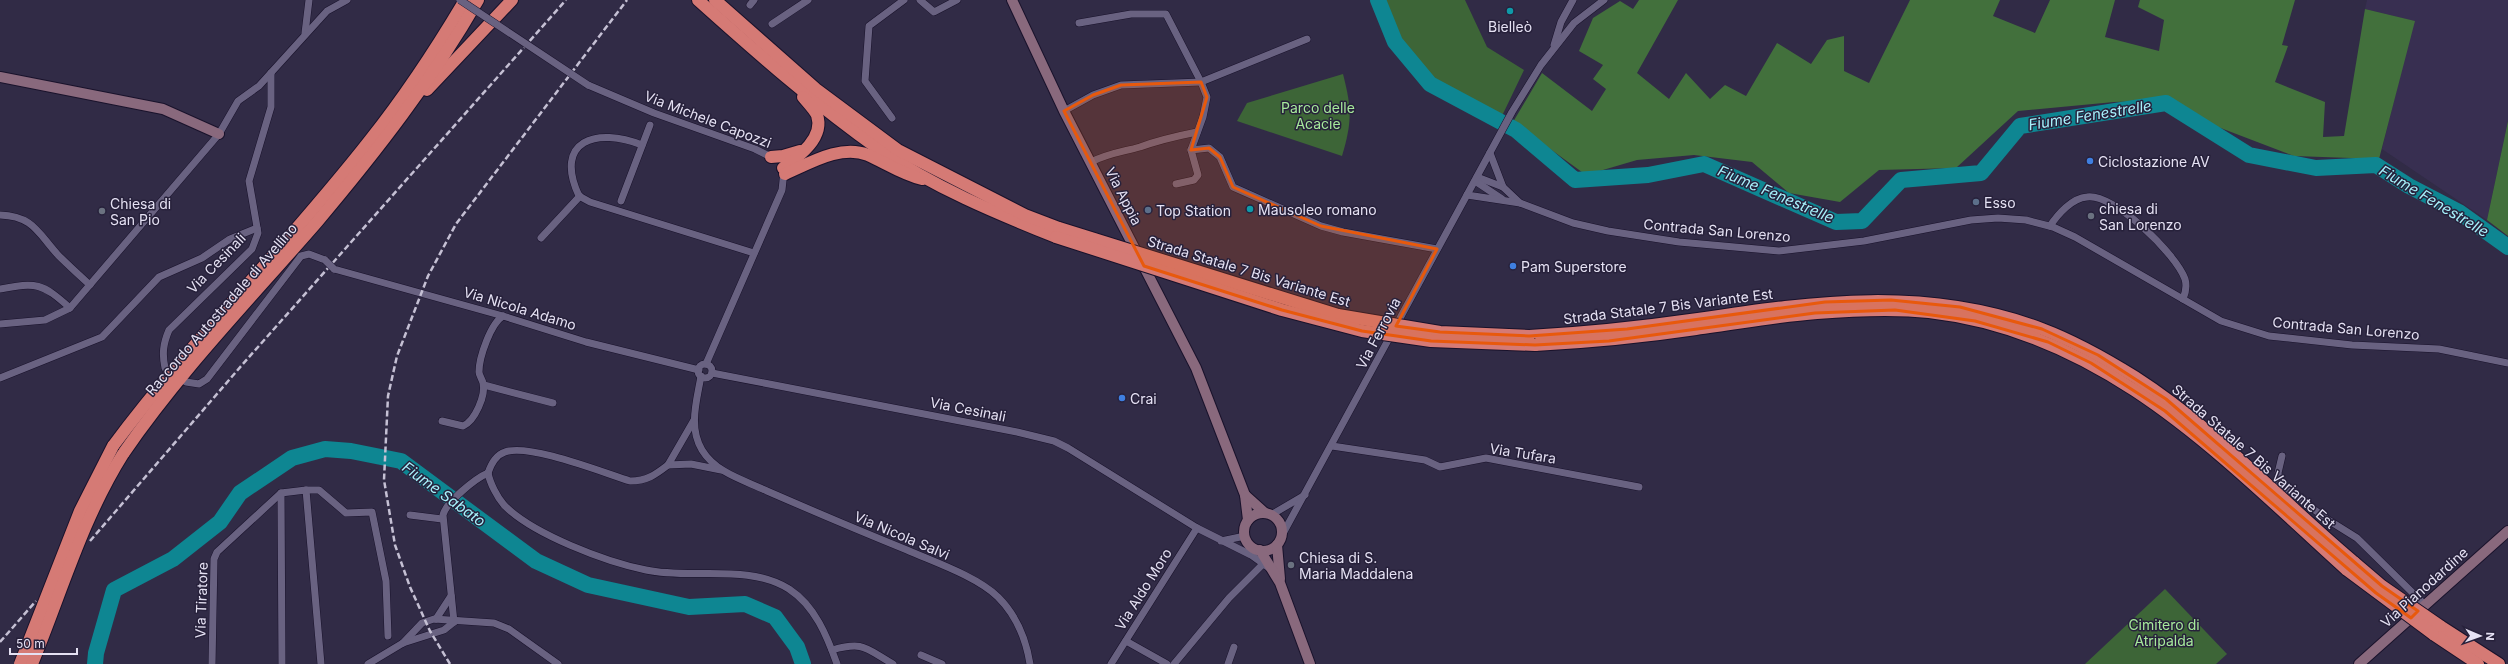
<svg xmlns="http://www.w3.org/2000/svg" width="2508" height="664" font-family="Inter,sans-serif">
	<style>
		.built { fill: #382f51 }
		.green { fill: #3d6537 }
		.forest { fill: #42703c }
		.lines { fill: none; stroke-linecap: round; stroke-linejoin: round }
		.river { stroke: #0e8692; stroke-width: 16 }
		.street-casing { stroke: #19122b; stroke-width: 8 }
		.secondary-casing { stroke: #19122b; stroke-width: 12 }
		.highway-casing { stroke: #19122b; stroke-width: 14 }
		.street { stroke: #696281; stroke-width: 7 }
		.secondary { stroke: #89697d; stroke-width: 10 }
		.highway { stroke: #d57a75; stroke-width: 12 }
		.rail { stroke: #c5c0d4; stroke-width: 2.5; stroke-dasharray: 6 3; stroke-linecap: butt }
		.street-bridge-casing { stroke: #19122b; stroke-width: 8; stroke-linecap: butt }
		.highway-bridge-casing { stroke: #19122b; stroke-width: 14; stroke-linecap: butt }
		.street-bridge { stroke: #696281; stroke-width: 7 }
		.highway-bridge { stroke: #d57a75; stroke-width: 12 }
		.marked { fill: #e8590c; fill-opacity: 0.2; stroke: #e8590c; stroke-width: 3; stroke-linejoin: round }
		.culture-dot { fill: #0f9aa8; stroke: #27213b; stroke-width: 1.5 }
		.shop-dot { fill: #3f7fe0; stroke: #27213b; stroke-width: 1.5 }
		.service-dot { fill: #5c6f8a; stroke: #27213b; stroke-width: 1.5 }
		.worship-dot { fill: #6b7280; stroke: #27213b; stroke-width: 1.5 }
		.labels { text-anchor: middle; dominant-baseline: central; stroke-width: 3; stroke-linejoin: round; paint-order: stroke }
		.poi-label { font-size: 14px; fill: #e5e1f3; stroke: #27213b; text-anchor: start }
		.park-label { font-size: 14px; fill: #a6e99b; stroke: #27213b }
		.street-label { font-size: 14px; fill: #e5e1f3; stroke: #27213b }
		.water-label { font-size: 15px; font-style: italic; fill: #a6f1fb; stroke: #27213b }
	</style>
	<rect width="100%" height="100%" fill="#312b46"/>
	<path class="built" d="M2367,0H2508V121L2487,220L2382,149L2414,21L2365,9Z"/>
	<g class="green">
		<path d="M1382,0H1465L1487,47L1524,70L1501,118L1434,81L1399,43Z"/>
		<path d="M1343,74C1352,109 1352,122 1342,156L1237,121L1247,103Z"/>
		<path d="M2165,589L2227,654L2216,664H2085Z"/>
	</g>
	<g class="forest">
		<path d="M1639,0H1678L1637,73L1669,99L1686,73L1710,99L1725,85L1746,96L1777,43L1811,64L1827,40L1844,36V71L1869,83L1910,0H2000L1993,16L2035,33L2050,0H2115L2105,37L2159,51L2164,20L2138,7L2140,0H2295L2282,45L2288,46L2275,82L2325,102L2323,137L2344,136L2365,9L2415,21L2379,159L2294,156L2218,127L2172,100L2114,102L2018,111L1956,168L1879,170L1840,202L1789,193L1752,162L1694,155L1637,160L1586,175L1513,122L1542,73L1592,111L1606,89L1593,79L1603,65L1579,51L1593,18L1620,1L1633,9Z"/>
		<path d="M2508,121V236L2487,220Z"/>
	</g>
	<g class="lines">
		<g class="river">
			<path d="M1378,0L1395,42L1430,84L1516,130L1575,180L1648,175L1704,164L1836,222L1862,221L1901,180L1981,173L2020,126L2166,103L2249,155L2316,168L2376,165L2409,186L2459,212L2508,247"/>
			<path d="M95,664L96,653L114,590L173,559L220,522L240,493L292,458L325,449L351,451L401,461L536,561L588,585L689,607L745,604L775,617L797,647L803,664"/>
		</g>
		<defs>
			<g id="street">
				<path d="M920,0L934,12L957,0"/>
				<path d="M750,5L754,0"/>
				<path d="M1079,23L1131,14H1166L1201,82L1207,97L1203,117L1191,150L1198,175L1194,180L1176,184"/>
				<path d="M772,24L808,0"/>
				<path d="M305,33L309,0"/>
				<path d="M1554,45L1561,22L1573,0"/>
				<path d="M588,85L654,113L755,149L773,158"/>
				<path d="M1064,111L1093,95L1121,85L1201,82L1307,39"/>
				<path d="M892,118L865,81L869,26L904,0"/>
				<path d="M642,145C597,127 553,140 579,196L590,202L754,253"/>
				<path d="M1191,150L1209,148L1220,157L1233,187L1321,226L1343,232L1437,249"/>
				<path d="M1490,153L1503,187"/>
				<path d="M1091,162C1109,153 1122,152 1140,147C1159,140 1177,136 1197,132"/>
				<path d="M1477,177L1503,187L1520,203"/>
				<path d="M1475,181L1502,199"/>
				<path d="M1467,195L1520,203L1573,223L1608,231L1679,242L1779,251L1864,241L1971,220L1998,218L2026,220L2053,227L2075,237L2221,321L2269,336L2352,345L2439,349L2508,363"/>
				<path d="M621,201L650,125"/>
				<path d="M0,215C33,216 38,233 58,255C68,265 79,275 90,285"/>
				<path d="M2050,226C2058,214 2072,198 2087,197C2114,193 2176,254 2185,279C2187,286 2186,292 2183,299"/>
				<path d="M541,238L580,196"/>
				<path d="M334,269L503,316L586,342L699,370"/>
				<path d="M0,289C37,282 42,283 70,308"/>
				<path d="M0,324L45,320L70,308L219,134L238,101L259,86L327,11L347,0"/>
				<path d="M706,364L782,190L784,171"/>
				<circle cx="705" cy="371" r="7"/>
				<path d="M165,368C162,354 163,344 169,330L252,249L258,233L249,181L271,107V73"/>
				<path d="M712,373L1017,432L1054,441L1068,448L1197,528L1251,555L1269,568"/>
				<path d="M701,376C697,400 688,427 702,450C716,473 744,480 767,491C813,511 860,531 907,550C934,562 976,576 998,597C1016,615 1026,639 1030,664"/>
				<path d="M0,378L102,337L159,277L202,258L230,239L257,228"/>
				<path d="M186,382L199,384L207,379L301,256L309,254L325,260"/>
				<path d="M484,385L553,403"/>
				<path d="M694,420L668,465L691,464L721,470"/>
				<path d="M442,421L463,426C475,421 486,395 483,383C482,379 479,375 479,372C479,357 491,323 503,316"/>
				<path d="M1332,446L1425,460L1440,467L1486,458L1639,487"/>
				<path d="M2282,456L2278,473L2280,483L2325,518L2357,538L2425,605"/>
				<path d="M488,473C490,483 497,497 504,505C532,534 606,562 646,570C692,580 747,563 789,589C815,606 827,636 837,664"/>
				<path d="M488,473C491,464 496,455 505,452C529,443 604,473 630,481C647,481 655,475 668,465"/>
				<path d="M281,493L282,664"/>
				<path d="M410,515L442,519"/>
				<path d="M1271,515L1305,495"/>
				<path d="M1280,539L1512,112L1541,65L1574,23L1604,0"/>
				<path d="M1221,541L1245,536"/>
				<path d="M436,619L451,596"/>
				<path d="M454,622L443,515C446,502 476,478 488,473"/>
				<path d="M1126,641L1167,664"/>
				<path d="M403,643L422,623L434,619L494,623L509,629L558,664"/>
				<path d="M832,650C864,641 865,648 893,664"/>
				<path d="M921,655L942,664"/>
				<path d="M212,664L214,559L217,552L281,493L306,490"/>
				<path d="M321,664L306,490H319L346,513L372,512L386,581L388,636"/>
				<path d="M368,664L403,643L444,630L454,622"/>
				<path d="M1111,664L1197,528"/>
				<path d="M1174,664L1229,598L1263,564"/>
				<path d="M1228,664L1234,647"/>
			</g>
			<g id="secondary">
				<path d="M1012,0L1064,111L1196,368L1245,495L1248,520"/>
				<path d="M0,77L163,109L219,134"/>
				<path d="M1245,495L1265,513"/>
				<circle cx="1263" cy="532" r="19"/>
				<path d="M1277,545L1280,579"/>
				<path d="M1260,550L1280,583L1310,664"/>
				<path d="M2359,664L2508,531"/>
			</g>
			<g id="highway">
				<path d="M698,0C756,52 816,105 880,150C933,187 996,213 1056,237"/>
				<path d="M715,0L816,89L898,150L1025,215L1059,228"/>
				<path d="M427,90L512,0"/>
				<path d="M771,157L783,156L800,151"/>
				<path d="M783,168C798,157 825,138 817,115C814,109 808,103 803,97"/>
				<path d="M785,174C810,163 841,144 868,155C886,163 902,174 922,179"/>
				<path d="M1529,336C1586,333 1642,327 1698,319C1816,301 1927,286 2042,329C2074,341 2106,359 2135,377C2216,429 2282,502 2355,563"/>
				<path d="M1535,345C1589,342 1642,337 1696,329C1736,324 1776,316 1817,313C1854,310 1892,308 1929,312C2106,332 2222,457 2347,570"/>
				<path d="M113,446C193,339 288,245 370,140C405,96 436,49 465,0"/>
				<path d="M123,454C180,371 251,298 317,222C376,152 432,80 478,0"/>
				<path d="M2440,626L2499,664"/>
				<path d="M2433,634L2478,664"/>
			</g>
		</defs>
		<use href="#street" class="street-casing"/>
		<use href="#secondary" class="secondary-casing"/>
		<use href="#highway" class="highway-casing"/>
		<use href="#street" class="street"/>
		<use href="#secondary" class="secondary"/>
		<use href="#highway" class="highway"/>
		<g class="rail">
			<path d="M90,541L242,365L566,0"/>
			<path d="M0,642L36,601"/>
			<path d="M450,664L430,631L410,587L395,545L384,480L388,396L397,356L428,276L456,224L627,0"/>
		</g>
		<defs>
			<g id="street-bridge">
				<path d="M460,0L588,85"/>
				<path d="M325,260L334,269"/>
			</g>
			<g id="highway-bridge">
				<path d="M1059,228L1338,315L1440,332L1529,336"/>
				<path d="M1056,237L1282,310L1362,331L1431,341L1535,345"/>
				<path d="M2355,563L2382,586L2440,626"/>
				<path d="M2347,570L2433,634"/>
				<path d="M20,664L80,511L113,446"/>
				<path d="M32,664C61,594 82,519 123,454"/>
			</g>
		</defs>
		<use href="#street-bridge" class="street-bridge-casing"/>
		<use href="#highway-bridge" class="highway-bridge-casing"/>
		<use href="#street-bridge" class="street-bridge"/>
		<use href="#highway-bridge" class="highway-bridge"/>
	</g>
	<path class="marked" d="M1201,82L1207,97L1191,150L1209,148L1220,157L1233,187L1321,226L1437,249L1396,326L1440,332L1529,336L1627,329L1825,302L1891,300L1960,307L2042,329L2098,355L2166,399L2382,586L2418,611L2411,618L2376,593L2165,411L2091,363L2048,342L1975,321L1895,310L1815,313L1609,341L1535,345L1431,341L1362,331L1282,310L1144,266L1064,111L1093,95L1121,85Z"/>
	<g class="culture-dot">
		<circle cx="1510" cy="11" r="4"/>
		<circle cx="1250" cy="209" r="4"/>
	</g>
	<g class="shop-dot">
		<circle cx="2090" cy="161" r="4"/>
		<circle cx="1513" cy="266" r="4"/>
		<circle cx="1122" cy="398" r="4"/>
	</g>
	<g class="service-dot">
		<circle cx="1976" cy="202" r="4"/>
		<circle cx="1148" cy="210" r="4"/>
	</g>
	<g class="worship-dot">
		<circle cx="102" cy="211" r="4"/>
		<circle cx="2091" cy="216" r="4"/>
		<circle cx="1291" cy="565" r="4"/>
	</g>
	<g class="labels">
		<g class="poi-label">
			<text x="1510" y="26" text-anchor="middle">Bielleò</text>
			<text x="2098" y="161">Ciclostazione AV</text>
			<text x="1984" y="202">Esso</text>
			<text x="110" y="203">Chiesa di<tspan x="110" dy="16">San Pio</tspan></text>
			<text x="2099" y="208">chiesa di<tspan x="2099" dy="16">San Lorenzo</tspan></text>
			<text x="1258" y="209">Mausoleo romano</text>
			<text x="1156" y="210">Top Station</text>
			<text x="1521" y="266">Pam Superstore</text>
			<text x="1130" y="398">Crai</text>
			<text x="1299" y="557">Chiesa di S.<tspan x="1299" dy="16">Maria Maddalena</tspan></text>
		</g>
		<g class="park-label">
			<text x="1318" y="107">Parco delle<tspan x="1318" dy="16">Acacie</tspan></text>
			<text x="2164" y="624">Cimitero di<tspan x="2164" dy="16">Atripalda</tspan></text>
		</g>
		<g class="street-label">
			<text transform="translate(708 119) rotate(21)">Via Michele Capozzi</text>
			<text transform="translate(1124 196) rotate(63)">Via Appia</text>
			<text transform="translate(1717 230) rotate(5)">Contrada San Lorenzo</text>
			<text transform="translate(216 263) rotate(-46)">Via Cesinali</text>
			<text transform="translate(1249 271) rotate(17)">Strada Statale 7 Bis Variante Est</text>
			<text transform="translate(1668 306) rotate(-7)">Strada Statale 7 Bis Variante Est</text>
			<text transform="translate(520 308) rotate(17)">Via Nicola Adamo</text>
			<text transform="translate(221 309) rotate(-49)">Raccordo Autostradale di Avellino</text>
			<text transform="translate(2346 328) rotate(5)">Contrada San Lorenzo</text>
			<text transform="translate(1378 333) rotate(-62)">Via Ferrovia</text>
			<text transform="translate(968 409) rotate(11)">Via Cesinali</text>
			<text transform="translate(1523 453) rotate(9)">Via Tufara</text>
			<text transform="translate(2254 456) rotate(41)">Strada Statale 7 Bis Variante Est</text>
			<text transform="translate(902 535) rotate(23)">Via Nicola Salvi</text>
			<text transform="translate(2424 587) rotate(-42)">Via Pianodardine</text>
			<text transform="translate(1143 589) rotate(-58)">Via Aldo Moro</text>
			<text transform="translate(201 600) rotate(-88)">Via Tiratore</text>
		</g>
		<g class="water-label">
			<text transform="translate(2090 115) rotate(-9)">Fiume Fenestrelle</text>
			<text transform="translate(1776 194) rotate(23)">Fiume Fenestrelle</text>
			<text transform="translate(2434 201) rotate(31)">Fiume Fenestrelle</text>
			<text transform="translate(444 494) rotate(36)">Fiume Sabato</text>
		</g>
	</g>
	<g transform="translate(2480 636) rotate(92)" stroke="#27213b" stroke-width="3" paint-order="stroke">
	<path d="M0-3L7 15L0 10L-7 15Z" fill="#e5e1f3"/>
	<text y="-6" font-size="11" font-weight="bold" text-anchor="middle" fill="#e5e1f3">N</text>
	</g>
	<path d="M10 648v6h67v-6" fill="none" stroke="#e5e1f3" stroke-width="2"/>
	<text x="16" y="648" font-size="12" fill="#e5e1f3" stroke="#27213b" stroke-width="3" paint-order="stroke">50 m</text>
</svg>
